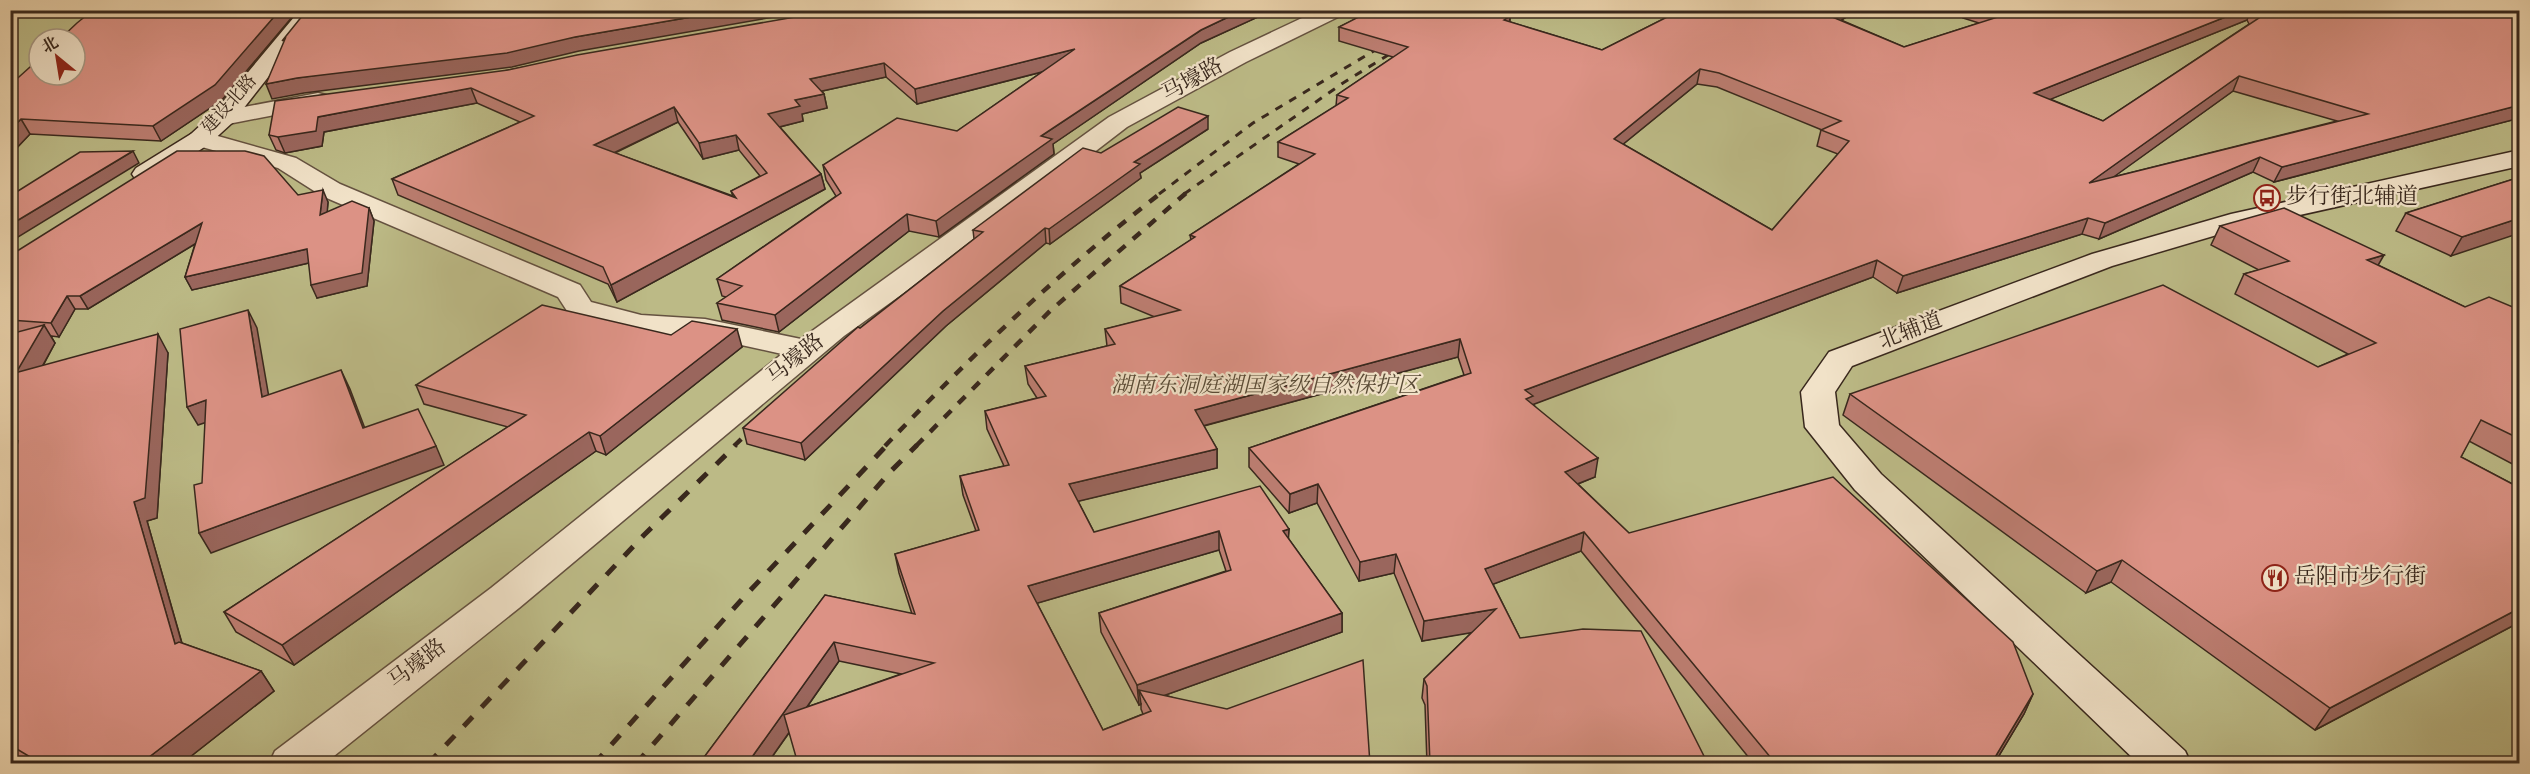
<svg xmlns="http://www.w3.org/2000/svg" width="2530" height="774" font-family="'Sorts Mill Goudy','Noto Serif SC',serif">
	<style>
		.green { fill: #bcba86; stroke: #7a7152; stroke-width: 1.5; fill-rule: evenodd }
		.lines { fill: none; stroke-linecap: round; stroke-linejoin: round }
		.minor-casing { stroke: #655240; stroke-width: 3 }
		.secondary-casing { stroke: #39281d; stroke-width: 3 }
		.minor { fill: #f1e2c8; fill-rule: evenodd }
		.secondary { fill: #f1e2c8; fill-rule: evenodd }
		.rail-far2 { stroke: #39281d; stroke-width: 3; stroke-dasharray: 8 8; stroke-linecap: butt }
		.rail-far1 { stroke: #39281d; stroke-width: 4.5; stroke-dasharray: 10 10; stroke-linecap: butt }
		.rail { stroke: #39281d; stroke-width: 5; stroke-dasharray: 13 13; stroke-linecap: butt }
		.wall { fill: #bd7e72; stroke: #39281d; stroke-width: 1.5; fill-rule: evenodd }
		.shaded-wall { fill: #9a665d; stroke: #39281d; stroke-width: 1.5 }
		.building { fill: #dc9285; stroke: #39281d; stroke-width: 1.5; fill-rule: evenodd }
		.labels { text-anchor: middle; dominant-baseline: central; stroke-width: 4.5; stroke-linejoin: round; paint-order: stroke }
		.far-street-label { font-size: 18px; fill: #39281d; stroke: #f1e2c8 }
		.street-label { font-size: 22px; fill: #39281d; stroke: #f1e2c8 }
		.poi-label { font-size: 22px; fill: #39281d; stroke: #f1e2c8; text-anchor: start }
		.park-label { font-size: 22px; font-style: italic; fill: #5a4c37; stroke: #f1e2c8 }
	</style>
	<rect width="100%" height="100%" fill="#ead2ab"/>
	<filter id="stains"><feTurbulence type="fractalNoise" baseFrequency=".00333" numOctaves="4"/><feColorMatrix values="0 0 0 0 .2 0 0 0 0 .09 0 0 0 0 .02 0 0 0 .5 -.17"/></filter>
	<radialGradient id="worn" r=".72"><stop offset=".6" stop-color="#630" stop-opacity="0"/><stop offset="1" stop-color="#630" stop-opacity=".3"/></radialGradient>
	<path class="green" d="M10,11H2519V763H11ZM39,39H75V75H39Z"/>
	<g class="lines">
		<defs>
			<g id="minor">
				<path d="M1319,10H1347L1344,14L1246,62L1127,127L1019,210L844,336L519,608L324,764H269L275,751L491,588L782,354L705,337L640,333L569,314L558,297L322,196L278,168L191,144L187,139L191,134L200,131L296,158L340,184L580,285L591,302L641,315L705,319L801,339L1109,117L1230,52Z"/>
				<path d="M318,93L326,95L330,100L326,105L223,125L214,123L211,118L214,113L223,111Z"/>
			</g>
			<g id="secondary">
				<path d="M300,10H321L232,123L209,144L154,180L145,182L136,180L132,174L136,168L191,134L214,113Z"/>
				<path d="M2520,150V166L2237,229L2112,266L1852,366L1835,392L1839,425L1881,474L2185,751L2191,764H2139L1855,490L1805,427L1801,392L1829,352L2092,254L2231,214Z"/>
			</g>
		</defs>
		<use href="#minor" class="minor-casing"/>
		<use href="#secondary" class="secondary-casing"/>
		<use href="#minor" class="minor"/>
		<use href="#secondary" class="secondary"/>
		<g class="rail-far2">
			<path d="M1159,194L1253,123L1387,43"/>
			<path d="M1184,194L1343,83L1401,47"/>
		</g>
		<g class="rail-far1">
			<path d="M734,446L758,423"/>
			<path d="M885,446C971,356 1063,268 1161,193"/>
			<path d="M916,446L1050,311L1186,193"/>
		</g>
		<g class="rail">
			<path d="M428,764L644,535L736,445"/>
			<path d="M594,764L744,597L887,445"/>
			<path d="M636,764L891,471L917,445"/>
		</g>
	</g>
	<g class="wall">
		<path d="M835,10H1273L1201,43L1053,144L1054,154L939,237L909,231L779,332L722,320L717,303L726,297L722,296L717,279L836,196L826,180L823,165L957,131L1042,72L917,104L886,77L822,91L824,94L827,108L802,114L803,121L780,127L821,174L825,189L617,302L608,284L398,195L392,179L520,122L477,103L324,132L322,146L285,153L276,150L269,135L508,70ZM678,122L703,159L739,150L760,176L731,191L733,196L615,153Z"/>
		<path d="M1348,10H1488L1510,16V22L1602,50L1681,10H1858L1841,20L1904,47L1979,23L1963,18L1965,12L1959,10H2520V118L2274,182L2253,172L2099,239L2082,234L1897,293L1873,277L1533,404L1595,477L1578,484L1629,533L2033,694L2024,714L1994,764H1754L1581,551L1493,584L1520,638L1708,764H1427L1425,705L1422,698L1424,679L1472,632L1422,641L1394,573L1359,581L1317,503L1289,513L1249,467V448L1464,375L1458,357L1204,426L1217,449V468L1078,501L1094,532L1289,529L1288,538L1342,613V632L1165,695L1370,764L789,733L767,764H699L825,595L912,614L899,573L895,554L976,531L963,495L960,476L1004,466L987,429L985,411L1037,398L1028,384L1025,366L1107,346L1105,329L1155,317L1121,303L1120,286L1191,240L1190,235L1299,164L1278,157V142L1336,106L1337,95L1393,57L1339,41V27L1362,16L1348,12ZM2247,20L2249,24L2103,121L2050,99ZM1697,84L1717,87L1822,130H1821L1817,146L1838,154L1772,230L1623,144ZM2233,91L2337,121L2113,177ZM1219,550L1226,571L1099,613L1101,632L1139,705L1141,704V709L1143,714L1103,730L1037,603ZM839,661L901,674L807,707Z"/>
		<path d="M10,85L222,100L161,141L30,134L10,155Z"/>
		<path d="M1208,129L1140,173L1141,178L1050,244L1046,243L946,326L805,460L747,444L743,428L860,328L974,239L973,230Z"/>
		<path d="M2520,177L2451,256L2396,231L2406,213Z"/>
		<path d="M298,195L328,202L327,212L369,208L374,221L367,286L317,298L309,263L192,290L185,277L195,244L88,309H75L59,337L51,336L55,343L43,366L168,353L157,518L147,521L182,643L261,671L274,691L181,764H24L10,756V624L16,622L13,465L17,333L10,332V254Z"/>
		<path d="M2220,226L2378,265L2465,307L2520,310V468L2469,441L2461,457L2520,488V622L2315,730L2111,582L2086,593L1843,415L1850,394L2318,367L2348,354L2235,294L2244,274L2259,270L2211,245Z"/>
		<path d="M671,335L742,347L606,455L596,451L294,665L236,632L224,612L508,427L424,404L416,385Z"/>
	</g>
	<g class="shaded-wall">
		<path d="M280,10H298L222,100L161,141L153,126Z"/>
		<path d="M732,10H814L579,51L512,67L304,93L272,99L266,84L297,78L575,37Z"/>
		<path d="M1243,10H1273L1201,43L1053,144L1054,154L939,237L936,221L1041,136L1201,30Z"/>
		<path d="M1838,10H1858L1827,29L1830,16Z"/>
		<path d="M2243,10H2251L2247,20L2029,108L2034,93Z"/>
		<path d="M1510,16L1509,29L1504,20Z"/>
		<path d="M1075,49L1077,63L917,104L915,89Z"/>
		<path d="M884,63L886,77L813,93L810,79Z"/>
		<path d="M1700,69L1697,84L1611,154L1614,139Z"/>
		<path d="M2239,76L2233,91L2083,199L2089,183Z"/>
		<path d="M471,88L477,103L324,132L322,146L285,153L278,137L318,117Z"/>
		<path d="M824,94L827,108L802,114L803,121L771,129L768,114L795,100Z"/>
		<path d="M2520,105V118L2274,182L2282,167Z"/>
		<path d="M674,107L678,122L599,160L594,145Z"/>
		<path d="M1208,116V129L1140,173L1141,178L1050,244L1049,229L1134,162Z"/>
		<path d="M21,119L30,134L10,155V130Z"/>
		<path d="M736,135L739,150L703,159L699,143Z"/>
		<path d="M133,151L139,163L10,242V225Z"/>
		<path d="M2260,157L2253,172L2099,239L2105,223Z"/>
		<path d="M821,174L825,189L617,302L611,285Z"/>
		<path d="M323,190L328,202L326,228L320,215Z"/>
		<path d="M369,208L374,221L367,286L317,298L311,285Z"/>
		<path d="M907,214L909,231L779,332L775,315Z"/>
		<path d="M2088,218L2082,234L1897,293L1903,276Z"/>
		<path d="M2520,218V233L2451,256L2462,237Z"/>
		<path d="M202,223L208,236L88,309L80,296Z"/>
		<path d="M1045,228L1046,243L946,326L805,460L801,443L943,311Z"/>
		<path d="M307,249L313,262L192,290L185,277Z"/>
		<path d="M2384,255L2373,274L2367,260Z"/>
		<path d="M1877,260L1873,277L1532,405L1523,417L1525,390Z"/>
		<path d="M67,296L75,309L59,337L51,323Z"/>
		<path d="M248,310L257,328L272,415L262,397Z"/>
		<path d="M44,325L55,343L28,392L11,374Z"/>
		<path d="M737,329L742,347L606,455L600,436Z"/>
		<path d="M158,334L168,353L157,518L147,521L188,665L175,644L134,502Z"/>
		<path d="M1460,339L1458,357L1195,428V410Z"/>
		<path d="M341,370L350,389L372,447L363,428Z"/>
		<path d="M206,400L216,419L198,425L187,407Z"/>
		<path d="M589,432L596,451L294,665L282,645Z"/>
		<path d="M18,441L31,460L10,466V443Z"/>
		<path d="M436,446L444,465L211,553L199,533Z"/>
		<path d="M1217,449V468L1071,503L1069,484Z"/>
		<path d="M1598,458L1595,477L1562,490L1565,472Z"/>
		<path d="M1318,484L1317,503L1289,513L1290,494Z"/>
		<path d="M1289,529L1288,548L1283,531Z"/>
		<path d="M1219,531V550L1031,605L1028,586Z"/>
		<path d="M1584,532L1581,551L1483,588L1485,569Z"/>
		<path d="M1396,554L1394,573L1359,581L1360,562Z"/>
		<path d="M2122,560L2111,582L2086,593L2097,571Z"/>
		<path d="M2520,608V622L2315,730L2330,708Z"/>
		<path d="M1496,609L1493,629L1422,641L1424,621Z"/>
		<path d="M1342,613V632L1146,702L1139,690L1141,704L1139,705L1137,685Z"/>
		<path d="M834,642L839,661L767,764H747Z"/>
		<path d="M261,671L274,691L181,764H140Z"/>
		<path d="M2033,694L2024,714L1994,764H1991Z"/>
	</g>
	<g class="building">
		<path d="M93,10H280L215,85L153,126L21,119L10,130V85L39,59V75H75V39H60L77,23Z"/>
		<path d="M307,10H732L575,37L507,53L297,78L266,84L285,39L282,41Z"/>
		<path d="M835,10H1243L1201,30L1041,136L1052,139L936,221L907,214L775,315L717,303L742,286L717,279L841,193L823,165L897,118L957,131L1075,49L915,89L884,63L810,79L824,94L795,100L800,106L768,114L821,174L611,285L603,267L392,179L534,116L471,88L318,117L316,131L278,137L269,135L275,101L508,70L577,55ZM674,107L699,143L736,135L767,173L731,191L736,198L594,145Z"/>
		<path d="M1372,10H1488L1510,16L1504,20L1602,50L1681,10H1838L1830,16L1904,47L2004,15L1989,10H2243L2034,93L2103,121L2259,18L2255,10H2520V105L2282,167L2260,157L2105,223L2088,218L1903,276L1877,260L1525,390L1533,396L1526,399L1598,458L1565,472L1629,533L1833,477L2013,642L2033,694L1991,764H1776L1584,532L1485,569L1520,638L1583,629L1641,631L1708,764H1430L1427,686L1424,679L1496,609L1424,621L1396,554L1360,562L1318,484L1290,494L1249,448L1471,373L1460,339L1195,410L1217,449L1069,484L1094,532L1260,486L1289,529L1283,531L1342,613L1137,685L1099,613L1231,570L1219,531L1028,586L1103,730L1151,711L1139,690L1227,709L1363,660L1370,764H798L784,715L934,663L834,642L747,764H699L825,595L915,614L895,554L979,530L960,476L1009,465L985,411L1046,396L1025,366L1115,344L1105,329L1180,310L1120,286L1195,237L1190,235L1315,154L1278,142L1348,98L1337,95L1408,47L1339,27ZM1700,69L1719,73L1841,121L1821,130L1849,141L1772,230L1614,139ZM2239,76L2368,114L2089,183Z"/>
		<path d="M1178,107L1208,116L1134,162L1140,164L1049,229L1045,228L943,311L801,443L743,428L858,327L860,328L983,232L973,230L1083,148L1101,153Z"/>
		<path d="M133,151L10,225V196L80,152Z"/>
		<path d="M177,151H245L264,156L298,195L323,190L320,215L352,201L369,208L362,273L311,285L307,249L185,277L202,223L80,296H67L51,323L10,320V254L14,253Z"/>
		<path d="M2520,177V218L2462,237L2406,213Z"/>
		<path d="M2284,208L2384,255L2367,260L2465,307L2489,297L2520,310V439L2481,420L2461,457L2520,488V608L2330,708L2122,560L2097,571L1850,394L2163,285L2318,367L2376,343L2244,274L2289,261L2220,226Z"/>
		<path d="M542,305L671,335L692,321L737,329L600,436L589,432L282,645L224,612L526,415L416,385Z"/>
		<path d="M248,310L262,397L341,370L363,428L418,409L436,446L199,533L194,485L202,483L206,400L187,407L180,329Z"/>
		<path d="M44,325L16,373L11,374L158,334L145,498L134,502L175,644L179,642L261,671L140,764H42L10,745V624L16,622L10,605V481L18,441L10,443V334Z"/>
	</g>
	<defs>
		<symbol id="bus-ring" viewBox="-11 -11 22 22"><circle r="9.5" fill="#f1e2c8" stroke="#8f2418" stroke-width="1.5"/><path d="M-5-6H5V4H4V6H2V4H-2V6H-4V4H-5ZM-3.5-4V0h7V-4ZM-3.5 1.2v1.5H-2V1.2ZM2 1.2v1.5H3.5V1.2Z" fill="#8f2418"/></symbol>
		<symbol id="restaurant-ring" viewBox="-11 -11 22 22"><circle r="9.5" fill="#f1e2c8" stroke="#8f2418" stroke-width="1.5"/><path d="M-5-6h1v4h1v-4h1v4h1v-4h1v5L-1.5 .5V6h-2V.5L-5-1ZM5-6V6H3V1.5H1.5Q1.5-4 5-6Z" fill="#8f2418"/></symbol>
	</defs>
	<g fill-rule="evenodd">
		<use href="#bus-ring" x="2252" y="183" width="30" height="30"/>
		<use href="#restaurant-ring" x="2260" y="563" width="30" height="30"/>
	</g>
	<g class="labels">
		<g class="far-street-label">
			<text transform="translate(230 105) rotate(-48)">建设北路</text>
		</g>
		<g class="street-label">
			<text transform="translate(1193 81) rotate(-29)">马壕路</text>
			<text transform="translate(1911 332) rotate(-21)">北辅道</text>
			<text transform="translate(796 360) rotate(-39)">马壕路</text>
			<text transform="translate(418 665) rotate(-38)">马壕路</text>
		</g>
		<g class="poi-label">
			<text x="2286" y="198">步行街北辅道</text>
			<text x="2294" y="578">岳阳市步行街</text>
		</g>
		<g class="park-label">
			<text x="1265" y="387">湖南东洞庭湖国家级自然保护区</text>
		</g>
	</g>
	<rect width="2530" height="774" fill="none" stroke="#ead2ab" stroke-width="36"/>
	<rect x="12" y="12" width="2506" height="750" fill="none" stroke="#39281d" stroke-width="3"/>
	<rect x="18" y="18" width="2494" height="738" fill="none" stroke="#39281d" stroke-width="1.5"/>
	<g transform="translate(57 57) rotate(330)"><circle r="28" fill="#f1e2c8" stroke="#a79884" stroke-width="1.5"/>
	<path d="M0-4.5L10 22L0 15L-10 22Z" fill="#8f2418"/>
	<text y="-9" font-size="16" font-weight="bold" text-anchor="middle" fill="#39281d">北</text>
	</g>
	<rect width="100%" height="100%" filter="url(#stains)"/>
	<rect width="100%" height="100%" fill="url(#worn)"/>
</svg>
